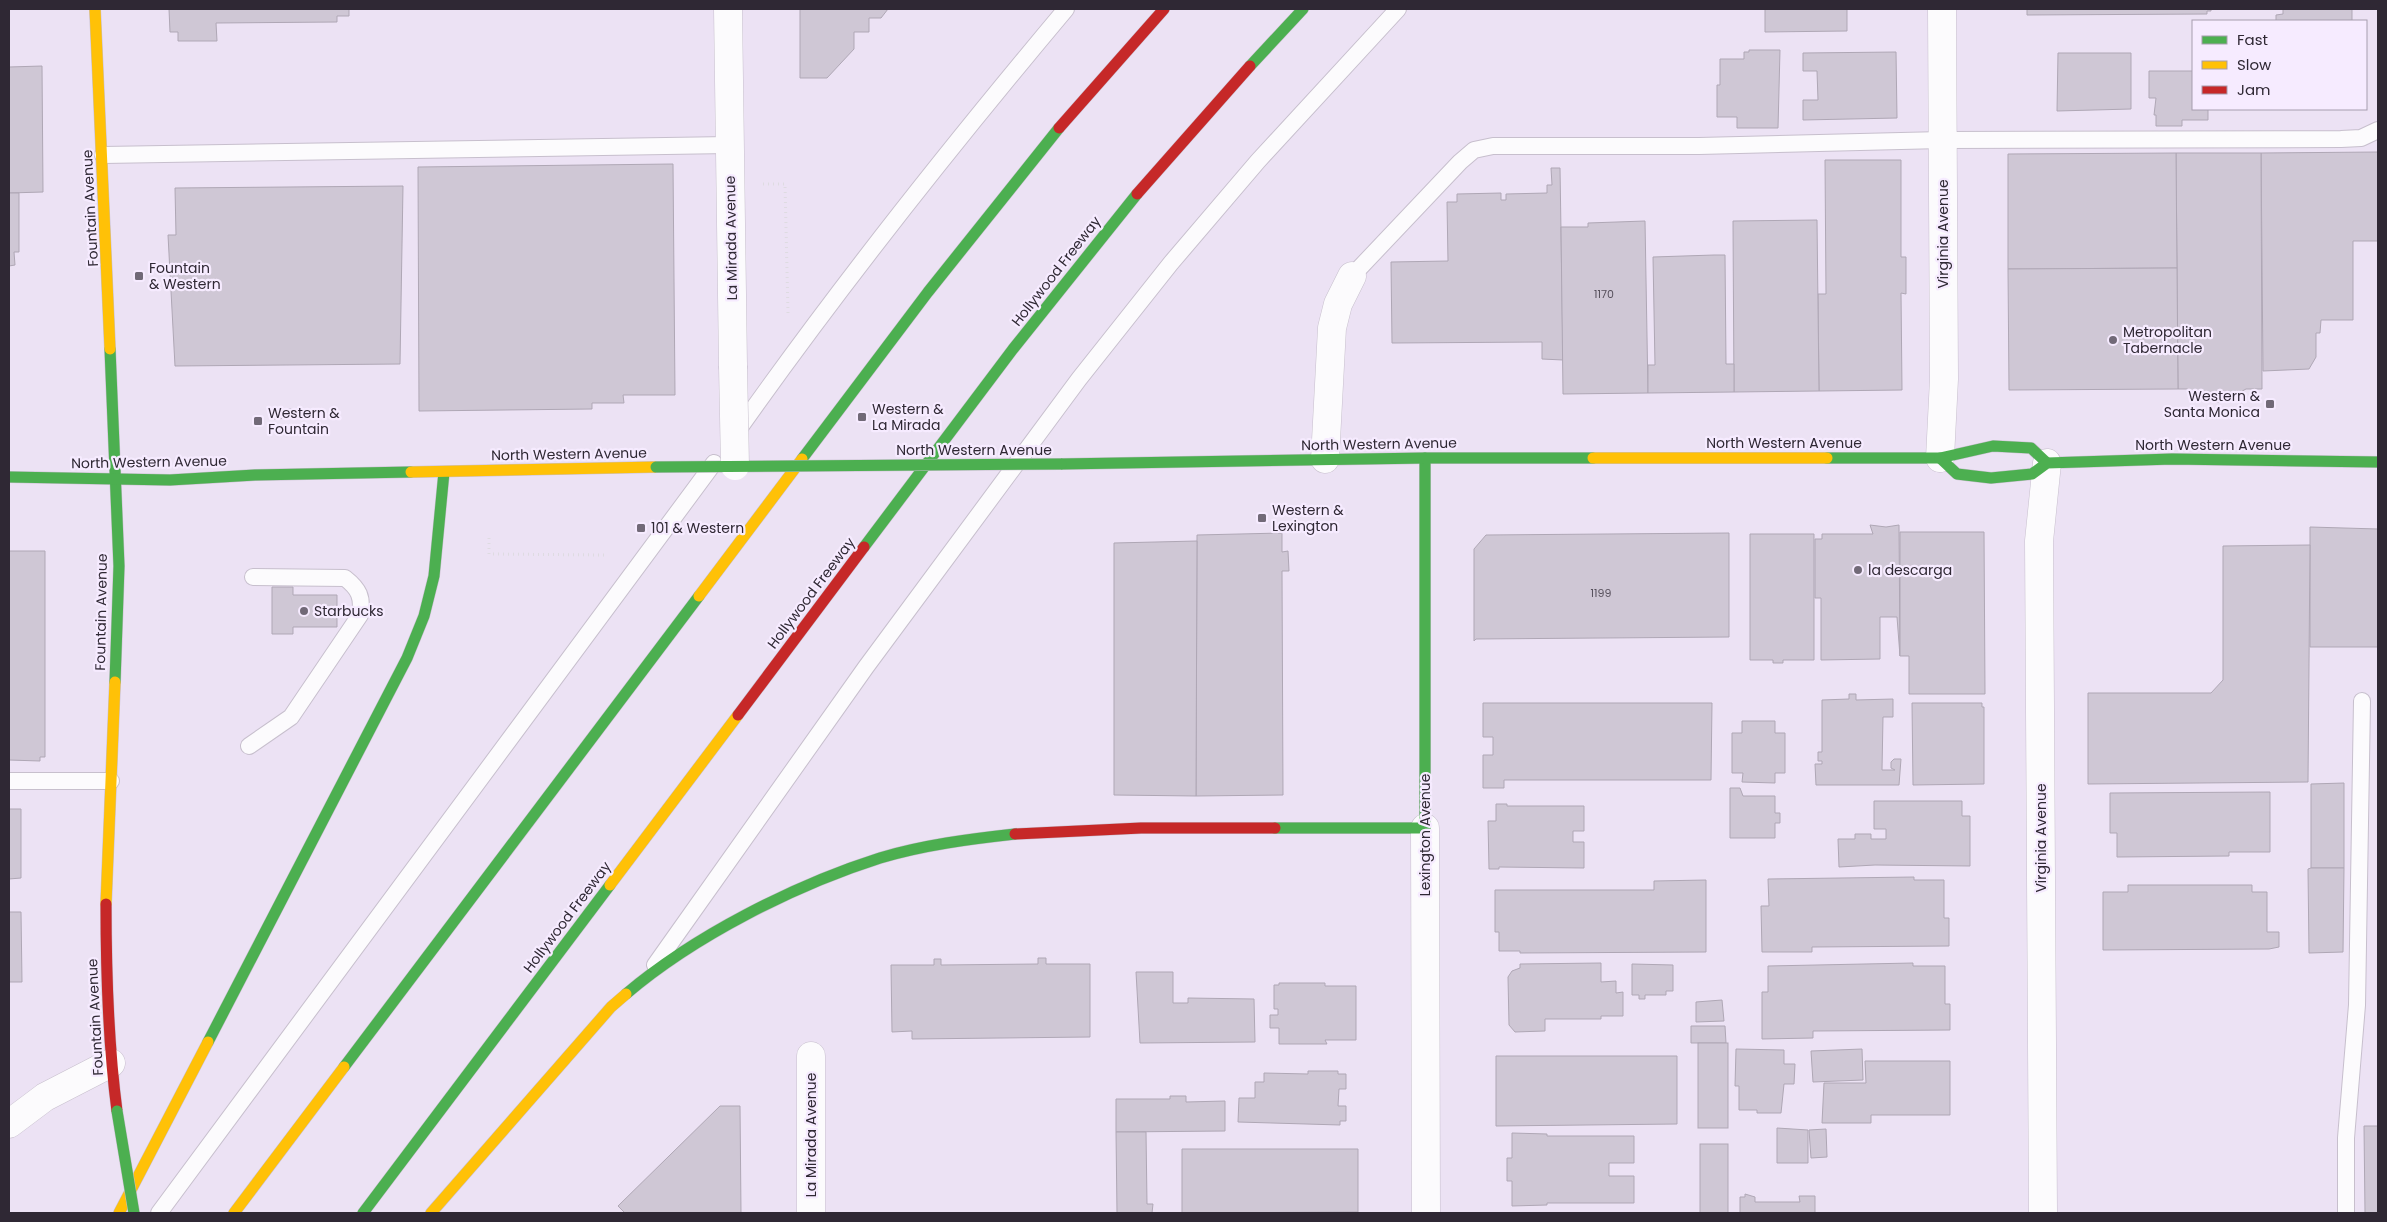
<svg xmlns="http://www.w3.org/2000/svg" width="2387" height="1222" font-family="Poppins,sans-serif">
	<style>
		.building { fill: #cfc7d5; stroke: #afa7b5 }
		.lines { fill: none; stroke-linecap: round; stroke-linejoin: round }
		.lane-casing { stroke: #c7bfcd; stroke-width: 18 }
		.street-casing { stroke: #c7bfcd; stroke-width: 29 }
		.fast-casing { stroke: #c7bfcd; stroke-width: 12 }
		.slow-casing { stroke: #c7bfcd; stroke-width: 12 }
		.jam-casing { stroke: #c7bfcd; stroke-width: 12 }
		.path { stroke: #dedbe1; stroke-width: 3; stroke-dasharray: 1 4; stroke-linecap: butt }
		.lane { stroke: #fcfbfd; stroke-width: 16 }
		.street { stroke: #fcfbfd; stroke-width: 28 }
		.fast { stroke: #4caf50; stroke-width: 11 }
		.slow { stroke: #ffc107; stroke-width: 11 }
		.jam { stroke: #c62828; stroke-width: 11 }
		.street-bridge-casing { stroke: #c7bfcd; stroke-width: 29; stroke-linecap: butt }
		.fast-bridge-casing { stroke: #c7bfcd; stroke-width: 12; stroke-linecap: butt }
		.street-bridge { stroke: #fcfbfd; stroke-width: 28 }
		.fast-bridge { stroke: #4caf50; stroke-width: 11 }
		.poi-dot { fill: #716977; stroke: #f6ebff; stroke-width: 2 }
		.labels { text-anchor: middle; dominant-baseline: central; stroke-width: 4.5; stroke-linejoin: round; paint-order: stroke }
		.number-label { font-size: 11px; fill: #57505c }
		.street-label { font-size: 14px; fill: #2f2834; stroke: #f6ebff }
		.poi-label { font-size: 14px; fill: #2f2834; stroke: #f6ebff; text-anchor: start }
	</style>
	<rect width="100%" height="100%" fill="#ece2f4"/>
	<g class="building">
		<path d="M169,9H349V16H337V22L216,23L217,41H178V32H170Z"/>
		<path d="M800,9H888L881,18H869V32H854V49L827,78H800Z"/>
		<path d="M1765,9H1847V31L1765,32Z"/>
		<path d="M2027,9H2211V11H2207V14L2027,15Z"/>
		<path d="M2283,9H2352V21H2276V15L2283,14Z"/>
		<path d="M1749,50H1780L1778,128H1737V117H1717V85H1720V59H1744V52H1749Z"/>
		<path d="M1896,52L1897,118L1803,120V100H1818L1817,71H1803V53Z"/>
		<path d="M2058,53H2131V109L2057,111Z"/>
		<path d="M42,66L43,192L9,193V67Z"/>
		<path d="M2149,71H2193V109H2208V120H2182V126H2156V115H2154L2156,98H2149Z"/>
		<path d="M2378,152V241H2353V320H2321L2320,333H2316V357L2309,369L2263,371L2261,153Z"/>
		<path d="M2176,153H2261L2262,389H2246L2222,402H2215L2187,389H2178Z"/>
		<path d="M2176,153L2177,268L2008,269V154Z"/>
		<path d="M1825,160H1901V257H1906V294L1901,293L1902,390L1819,391L1818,294H1826Z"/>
		<path d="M673,164L675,395H623L624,403H592V409L419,411L418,167Z"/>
		<path d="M1551,168H1560L1563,360L1542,359V342L1392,343L1391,262L1448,261L1447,202H1457V194L1501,193V200H1506V194L1547,193V185H1552Z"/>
		<path d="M403,186L400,364L175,366L168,235H176L175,188Z"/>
		<path d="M9,193H19V252H14L15,265L9,266Z"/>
		<path d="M1817,220L1819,391L1734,392L1733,221Z"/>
		<path d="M1645,221L1648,393L1563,394L1561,227H1588V223Z"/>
		<path d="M1714,255H1725L1726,364H1734V392L1648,393V365H1655L1653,257Z"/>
		<path d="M2177,268L2178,389L2009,390L2008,269Z"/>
		<path d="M293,409L294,418L272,419V410Z"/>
		<path d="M1870,525L1886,527L1899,525L1900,656L1897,617H1880V659L1821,660V598H1815V539H1822V534H1873Z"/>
		<path d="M2310,527L2378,529V647H2310Z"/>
		<path d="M1900,532H1984L1985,694H1909V656H1900Z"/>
		<path d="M1282,533V552L1288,551L1289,571H1282L1283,795L1196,796L1197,535Z"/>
		<path d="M1729,533V637L1476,639L1474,641V549L1486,535Z"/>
		<path d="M1750,534H1814V660H1783V663H1773V660H1750Z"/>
		<path d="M1197,541L1196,796L1114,795V543Z"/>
		<path d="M2310,545L2308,782L2088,784V693H2211L2223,680V546Z"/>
		<path d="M9,551H45V757H40V761L9,760Z"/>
		<path d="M272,587H293V595H337V627H293V634H272Z"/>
		<path d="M1849,694H1856V700L1893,699V717H1883L1882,770H1895L1891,768V762L1894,759H1901L1899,785H1816L1815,764H1822V761H1818V752H1822V700L1849,699Z"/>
		<path d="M1483,703H1712L1711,780H1504V788H1483V755H1493V737H1483Z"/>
		<path d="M1912,703H1982V707H1984V784L1913,785Z"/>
		<path d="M1742,721H1775V733H1785V773H1775V783L1742,782L1743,773H1732V733H1742Z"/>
		<path d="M2344,783V868H2311V784Z"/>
		<path d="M1730,788H1740L1743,796H1775V813H1780V823H1775V838H1730Z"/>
		<path d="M2270,792V852H2229V856L2117,857V833H2110V793Z"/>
		<path d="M1874,801H1962V816H1970V866L1875,865L1839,867L1838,839H1855V834H1871V839H1886V829H1874Z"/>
		<path d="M1496,804H1507V806H1584V831H1573V842H1584V868L1499,867V869H1489L1488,821H1496Z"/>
		<path d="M9,809H21V878L9,879Z"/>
		<path d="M2311,868H2344L2343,952L2309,953L2308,869Z"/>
		<path d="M1914,877V880H1944V918H1949V946L1812,947V952H1762L1761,906H1769L1768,879Z"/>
		<path d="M1706,880V952L1520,953V951H1499V932H1495V890H1654V881Z"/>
		<path d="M2128,885H2252V892H2267V932H2279V947L2269,949L2103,950V892H2128Z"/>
		<path d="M9,912H21L22,982H9Z"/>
		<path d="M1038,958H1046V964H1090V1037L912,1039V1031L892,1032L891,965H934V959H941V965L1038,964Z"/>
		<path d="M1601,963V982L1616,981V993L1623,992V1016H1601V1019H1545V1031L1515,1032L1509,1025L1508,977L1512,971L1520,968V964Z"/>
		<path d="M1913,963V966H1945V1004H1950V1030L1813,1031V1038L1762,1039V992H1768V966Z"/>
		<path d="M1632,964L1673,965V991H1666V995H1645V999H1639V995H1632Z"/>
		<path d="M1136,972H1173V1003H1188V998L1254,999L1255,1042L1140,1043Z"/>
		<path d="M1279,983H1325V986H1356V1040H1325L1327,1044H1279V1028H1270V1015H1278V1009H1274V985H1279Z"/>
		<path d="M1722,1000L1724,1021L1696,1022V1002Z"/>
		<path d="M1691,1026H1725L1726,1043H1691Z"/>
		<rect x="1698" y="1043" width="30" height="85"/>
		<path d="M1736,1049L1784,1050V1064H1795L1794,1084H1784L1781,1113H1757V1110H1739V1086H1735Z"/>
		<path d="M1862,1049L1863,1080L1813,1082L1811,1051Z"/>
		<path d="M1496,1056H1677V1124L1496,1126Z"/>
		<path d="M1865,1061H1950V1115H1871V1123H1822L1824,1083H1866Z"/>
		<path d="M1308,1071H1338V1074H1346V1089H1339L1338,1106H1346V1121H1340V1125L1238,1122L1239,1098H1255V1082H1264V1073L1308,1074Z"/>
		<path d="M1170,1096H1186V1102L1225,1101V1131L1116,1132V1099H1170Z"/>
		<path d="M720,1106H740L741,1213H625L618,1206Z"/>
		<path d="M2364,1126H2378V1213H2365Z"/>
		<path d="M1777,1128L1808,1130V1163H1777Z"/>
		<path d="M1826,1129L1827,1157L1811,1158L1809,1130Z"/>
		<path d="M1116,1132H1146L1147,1204H1153L1152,1213H1117Z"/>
		<path d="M1512,1133L1547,1134V1136H1634V1163H1609V1176H1634V1203H1547V1205L1512,1206V1181H1507V1158H1512Z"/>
		<rect x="1700" y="1144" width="28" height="69"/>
		<path d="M1182,1149H1358V1212L1182,1213Z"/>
		<path d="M1745,1194L1755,1197V1202H1800L1799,1196H1815V1213H1740V1197H1745Z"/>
	</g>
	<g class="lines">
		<defs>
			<g id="lane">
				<path d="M103,155L729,145"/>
				<path d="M1352,276L1460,162L1474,150L1493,146H1699L1942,140L2341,139L2361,138L2378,130"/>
				<path d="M736,433C839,287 951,146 1066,9"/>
				<path d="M249,746L291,717L360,615C363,597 359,589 345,578L253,577"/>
				<path d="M9,781H111"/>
				<path d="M655,965L866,667L1079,379L1171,263L1258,161L1398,9"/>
				<path d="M159,1213L714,463"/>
				<path d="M2346,1213V1138L2357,1005L2362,701"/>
			</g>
			<g id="street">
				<path d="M728,9L733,366"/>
				<path d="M1940,458L1944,379L1942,9"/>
				<path d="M1325,459L1332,328L1338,304L1352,276"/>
				<path d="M1425,828L1426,1213"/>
				<path d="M9,1124L45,1097L111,1063"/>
				<path d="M811,1213V1056"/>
				<path d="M2043,1213L2039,541L2047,463"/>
			</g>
			<g id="fast">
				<path d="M1250,66L1303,9"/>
				<path d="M110,349L119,566L115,682"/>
				<path d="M1425,458V828"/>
				<path d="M1827,458H1940L1993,446L2031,448L2047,463"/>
				<path d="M1940,458L1957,474L1991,478L2032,474L2047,463L2172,459L2378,462"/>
				<path d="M802,459L928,292L1059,128"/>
				<path d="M1061,464L1425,458H1593"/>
				<path d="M9,477L170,480L255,475L411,472"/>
				<path d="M864,547L1013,349L1137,194"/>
				<path d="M1275,828H1425"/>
				<path d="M626,994C694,936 795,885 880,858C923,845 970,839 1015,834"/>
				<path d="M208,1042L407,658L424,616L434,576L444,472"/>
				<path d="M344,1067L699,596"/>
				<path d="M363,1213L610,885"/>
			</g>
			<g id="slow">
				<path d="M95,9L110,349"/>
				<path d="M1593,458H1827"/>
				<path d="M411,472L656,467"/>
				<path d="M699,596L802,459"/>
				<path d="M610,885L738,715"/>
				<path d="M106,904L115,682"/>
				<path d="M119,1213L208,1042"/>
				<path d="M234,1213L344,1067"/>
				<path d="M431,1213L611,1007L626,994"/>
			</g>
			<g id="jam">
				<path d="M1059,128L1164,9"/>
				<path d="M1137,194L1250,66"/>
				<path d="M738,715L864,547"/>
				<path d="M1015,834L1141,828H1275"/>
				<path d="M106,904C106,973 108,1042 117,1111"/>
			</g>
		</defs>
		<use href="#lane" class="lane-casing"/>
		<use href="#street" class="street-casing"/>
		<use href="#fast" class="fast-casing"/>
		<use href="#slow" class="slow-casing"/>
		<use href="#jam" class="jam-casing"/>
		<g class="path">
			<path d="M763,184H785L788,313"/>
			<path d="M489,538V554L604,555"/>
		</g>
		<use href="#lane" class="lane"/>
		<use href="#street" class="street"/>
		<use href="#fast" class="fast"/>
		<use href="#slow" class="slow"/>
		<use href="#jam" class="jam"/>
		<defs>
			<path id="street-bridge" d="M733,366L735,466"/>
			<g id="fast-bridge">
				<path d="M656,467L1061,464"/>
				<path d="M117,1111L134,1213"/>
			</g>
		</defs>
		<use href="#street-bridge" class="street-bridge-casing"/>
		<use href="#fast-bridge" class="fast-bridge-casing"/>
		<use href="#street-bridge" class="street-bridge"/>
		<use href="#fast-bridge" class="fast-bridge"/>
	</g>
	<g class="poi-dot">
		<rect x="134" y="271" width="10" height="10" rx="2.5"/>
		<circle cx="2113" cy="340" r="5"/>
		<rect x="2265" y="399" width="10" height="10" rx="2.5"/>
		<rect x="857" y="412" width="10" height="10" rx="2.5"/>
		<rect x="253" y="416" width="10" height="10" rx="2.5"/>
		<rect x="1257" y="513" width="10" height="10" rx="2.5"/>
		<rect x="636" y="523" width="10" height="10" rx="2.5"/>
		<circle cx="1858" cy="570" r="5"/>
		<circle cx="304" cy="611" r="5"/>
	</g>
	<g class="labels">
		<g class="number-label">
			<text x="1604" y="294">1170</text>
			<text x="1601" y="593">1199</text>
		</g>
		<g class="street-label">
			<text transform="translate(90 208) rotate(-93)">Fountain Avenue</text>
			<text transform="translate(1943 234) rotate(-90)">Virginia Avenue</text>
			<text transform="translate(731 238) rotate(-91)">La Mirada Avenue</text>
			<text transform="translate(1056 271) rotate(-52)">Hollywood Freeway</text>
			<text x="1784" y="443">North Western Avenue</text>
			<text transform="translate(1379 444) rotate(-1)">North Western Avenue</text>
			<text x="2213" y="445">North Western Avenue</text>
			<text x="974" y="450">North Western Avenue</text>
			<text transform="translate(569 454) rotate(-1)">North Western Avenue</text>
			<text transform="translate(149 462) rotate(-1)">North Western Avenue</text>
			<text transform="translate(811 593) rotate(-53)">Hollywood Freeway</text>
			<text transform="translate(101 612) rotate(-89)">Fountain Avenue</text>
			<text transform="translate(1425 835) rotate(-90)">Lexington Avenue</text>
			<text transform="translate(2041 838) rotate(-90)">Virginia Avenue</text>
			<text transform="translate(567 917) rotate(-53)">Hollywood Freeway</text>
			<text transform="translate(95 1017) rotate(-93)">Fountain Avenue</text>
			<text transform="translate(811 1135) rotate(-90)">La Mirada Avenue</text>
		</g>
		<g class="poi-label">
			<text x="149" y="268">Fountain<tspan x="149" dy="16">&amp; Western</tspan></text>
			<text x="2123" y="332">Metropolitan<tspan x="2123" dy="16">Tabernacle</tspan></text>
			<text x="2260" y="396" text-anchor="end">Western &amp;<tspan x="2260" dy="16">Santa Monica</tspan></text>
			<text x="872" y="409">Western &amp;<tspan x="872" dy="16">La Mirada</tspan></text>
			<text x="268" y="413">Western &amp;<tspan x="268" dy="16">Fountain</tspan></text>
			<text x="1272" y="510">Western &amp;<tspan x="1272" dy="16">Lexington</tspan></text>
			<text x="651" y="528">101 &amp; Western</text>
			<text x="1868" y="570">la descarga</text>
			<text x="314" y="611">Starbucks</text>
		</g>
	</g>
	<rect width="2387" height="1222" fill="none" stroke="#2f2834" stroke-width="20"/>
	<rect x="2192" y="20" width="175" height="90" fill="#f6ebff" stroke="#a69dae"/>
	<rect x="2202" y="36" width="25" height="8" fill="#4caf50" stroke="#a69dae"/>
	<text x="2237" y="45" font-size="15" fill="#2f2834">Fast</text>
	<rect x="2202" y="61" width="25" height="8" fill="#ffc107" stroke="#a69dae"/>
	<text x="2237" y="70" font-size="15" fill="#2f2834">Slow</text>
	<rect x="2202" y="86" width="25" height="8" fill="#c62828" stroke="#a69dae"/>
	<text x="2237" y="95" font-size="15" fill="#2f2834">Jam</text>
</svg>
